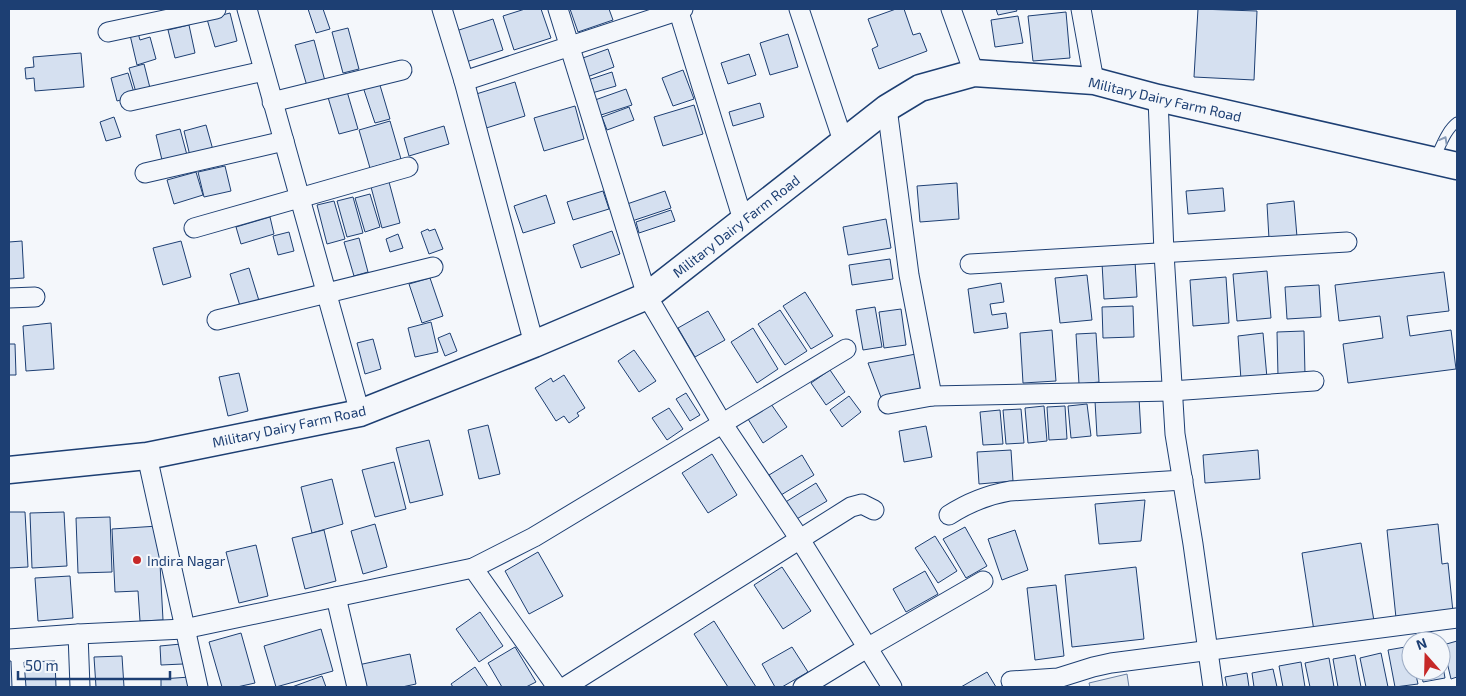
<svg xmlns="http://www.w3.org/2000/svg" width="1466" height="696" font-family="'Exo 2',sans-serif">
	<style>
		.green { fill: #e3e9f0; stroke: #687fa3 }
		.building { fill: #d5e0f0; stroke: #1d3f73 }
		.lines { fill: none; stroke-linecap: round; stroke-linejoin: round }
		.lane-casing { stroke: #1d3f73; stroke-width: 11 }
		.street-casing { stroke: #1d3f73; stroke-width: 21 }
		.secondary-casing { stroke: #1d3f73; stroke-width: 29 }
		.lane { stroke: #f4f7fb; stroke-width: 9 }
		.street { stroke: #f4f7fb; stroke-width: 19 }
		.secondary { stroke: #f4f7fb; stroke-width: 26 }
		.oneway { stroke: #889bb7 }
		.poi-dot { fill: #c62828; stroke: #f4f7fb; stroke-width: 2 }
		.labels { text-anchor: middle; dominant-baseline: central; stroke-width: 4; stroke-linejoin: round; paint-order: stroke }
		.street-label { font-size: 14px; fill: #1d3f73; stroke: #f4f7fb }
		.poi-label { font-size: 14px; fill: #1d3f73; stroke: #f4f7fb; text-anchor: start }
	</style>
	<rect width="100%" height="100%" fill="#f4f7fb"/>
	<path class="green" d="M1127,674L1129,687H1090L1089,683Z"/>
	<g class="building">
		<path d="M308,9H323L330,29L316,33Z"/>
		<path d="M525,9H541L551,38L514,50L503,16Z"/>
		<path d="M570,9H609L613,20L578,32Z"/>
		<path d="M896,9H904L913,35L920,33L927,51L879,69L872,49L878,46L868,19Z"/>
		<path d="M996,9H1016L1017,11L998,15Z"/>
		<path d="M1198,9L1257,11L1254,80L1194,77Z"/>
		<path d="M1066,12L1070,58L1033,61L1028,16Z"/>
		<path d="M230,13L237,41L215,47L207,19Z"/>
		<path d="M1018,16L1023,43L995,47L991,20Z"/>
		<path d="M493,19L503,50L466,62L456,31Z"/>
		<path d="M189,25L195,53L175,58L168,30Z"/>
		<path d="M348,28L359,69L343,73L332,32Z"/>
		<path d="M138,33L140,40L150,37L156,59L137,65L130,35Z"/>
		<path d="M788,34L798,67L770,75L760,43Z"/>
		<path d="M314,40L325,81L307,86L295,45Z"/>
		<path d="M608,49L614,67L587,77L580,59Z"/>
		<path d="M81,53L84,87L35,91L34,78L26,79L25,68L34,67L33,57Z"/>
		<path d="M749,54L756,75L728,84L721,63Z"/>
		<path d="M144,64L151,92L137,96L129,68Z"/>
		<path d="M683,70L694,99L673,106L662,78Z"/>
		<path d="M612,72L616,86L592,93L588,80Z"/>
		<path d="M128,73L135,96L117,101L111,78Z"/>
		<path d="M379,82L390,119L375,123L363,87Z"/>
		<path d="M515,82L525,116L483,129L473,95Z"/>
		<path d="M346,88L358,129L339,134L327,94Z"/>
		<path d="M626,89L632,105L601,115L595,100Z"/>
		<path d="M760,103L764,117L733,126L729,112Z"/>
		<path d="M694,105L703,134L663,146L654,117Z"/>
		<path d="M575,106L584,139L544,151L534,118Z"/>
		<path d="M629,107L634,120L607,130L602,117Z"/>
		<path d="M114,117L121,137L106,141L100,122Z"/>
		<path d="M390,121L401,159L370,168L359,130Z"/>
		<path d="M206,125L213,150L190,156L184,131Z"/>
		<path d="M444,126L449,144L409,156L404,138Z"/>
		<path d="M180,129L187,155L162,160L156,135Z"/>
		<path d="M225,166L231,191L204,197L198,172Z"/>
		<path d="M196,172L203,195L174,204L167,180Z"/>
		<path d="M389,182L400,223L382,228L371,187Z"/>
		<path d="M957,183L959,219L920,222L917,186Z"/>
		<path d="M1223,188L1225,211L1188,214L1186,191Z"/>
		<path d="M603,191L609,209L573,220L567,202Z"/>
		<path d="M665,191L671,208L632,221L627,204Z"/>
		<path d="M370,194L380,227L365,232L355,198Z"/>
		<path d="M546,195L555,223L523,233L514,206Z"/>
		<path d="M353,197L363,233L347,237L337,201Z"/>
		<path d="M334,201L345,239L327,244L317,205Z"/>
		<path d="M1294,201L1297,237L1269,239L1267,204Z"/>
		<path d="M671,210L675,221L639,233L636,222Z"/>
		<path d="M270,217L274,234L241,244L236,227Z"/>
		<path d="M886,219L891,248L848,255L843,227Z"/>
		<path d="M428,229L429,231L435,229L443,249L429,254L421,232Z"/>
		<path d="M612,231L620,254L581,268L573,245Z"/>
		<path d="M289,232L294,251L278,255L273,236Z"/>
		<path d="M398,234L403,248L390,252L386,239Z"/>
		<path d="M359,238L368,272L354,276L344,242Z"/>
		<path d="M22,241L24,278L9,279V242Z"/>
		<path d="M181,241L191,277L163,285L153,248Z"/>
		<path d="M890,259L893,279L852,285L849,265Z"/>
		<path d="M1135,261L1137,297L1104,299L1102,263Z"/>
		<path d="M249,268L260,304L241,309L230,274Z"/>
		<path d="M1267,271L1271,318L1237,321L1233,274Z"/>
		<path d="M1444,272L1449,311L1407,316L1410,336L1451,330L1456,369L1348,383L1343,344L1383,338L1380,316L1339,321L1335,285Z"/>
		<path d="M1087,275L1092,320L1060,323L1055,278Z"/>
		<path d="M1226,277L1229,323L1193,326L1190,280Z"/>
		<path d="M430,278L443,316L422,323L409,284Z"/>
		<path d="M1001,283L1004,302L990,304L992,315L1006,313L1008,328L974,333L968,289Z"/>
		<path d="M1319,285L1321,317L1287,319L1285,287Z"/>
		<path d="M805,292L833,336L811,349L783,306Z"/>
		<path d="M1133,306L1134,337L1103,338L1102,307Z"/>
		<path d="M875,307L882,347L863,350L856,310Z"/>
		<path d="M901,309L906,345L884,348L879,312Z"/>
		<path d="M780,310L807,351L785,365L758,324Z"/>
		<path d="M708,311L725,340L695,357L678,328Z"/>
		<path d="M431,322L438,352L415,357L408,328Z"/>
		<path d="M51,323L54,369L26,371L23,326Z"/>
		<path d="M753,328L778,369L757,383L731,342Z"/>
		<path d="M1052,330L1056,381L1023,383L1020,333Z"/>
		<path d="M1304,331L1305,375L1278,376L1277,332Z"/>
		<path d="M450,333L457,351L445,356L438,338Z"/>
		<path d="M1096,333L1099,382L1079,384L1076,334Z"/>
		<path d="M1263,333L1267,378L1241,380L1238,336Z"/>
		<path d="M373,339L381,369L365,374L357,343Z"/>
		<path d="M9,344H15L16,375H9Z"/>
		<path d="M634,350L656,381L639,392L618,361Z"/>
		<path d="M916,354L921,393L882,400L868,363Z"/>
		<path d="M830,370L845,392L826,405L811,383Z"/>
		<path d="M239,373L248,411L228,416L219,377Z"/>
		<path d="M564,375L585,408L577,413L579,416L569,423L564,416L556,421L535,388L551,378L553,382Z"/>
		<path d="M686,393L700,415L690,421L676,399Z"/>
		<path d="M849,396L861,412L842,427L830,410Z"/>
		<path d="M1139,398L1141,433L1097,436L1095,401Z"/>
		<path d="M771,404L787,427L763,443L748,419Z"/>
		<path d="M1087,404L1091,436L1071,438L1068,406Z"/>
		<path d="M1044,406L1047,441L1028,443L1025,408Z"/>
		<path d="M1065,406L1067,439L1049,440L1047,407Z"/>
		<path d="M669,408L683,429L667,440L652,418Z"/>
		<path d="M1021,409L1024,443L1006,444L1003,410Z"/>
		<path d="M1000,410L1003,444L983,445L980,412Z"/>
		<path d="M488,425L500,474L479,479L468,430Z"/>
		<path d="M926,426L932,457L904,462L899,431Z"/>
		<path d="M429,440L443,495L410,503L396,448Z"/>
		<path d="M1011,450L1013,481L979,484L977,452Z"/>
		<path d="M1258,450L1260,479L1205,483L1203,455Z"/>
		<path d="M712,454L737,495L708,513L682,473Z"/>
		<path d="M802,455L814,475L781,495L769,475Z"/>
		<path d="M394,462L406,509L375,517L362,470Z"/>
		<path d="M332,479L343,524L312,533L301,487Z"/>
		<path d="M816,483L827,501L795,520L784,503Z"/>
		<path d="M1145,500L1141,541L1099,544L1095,504Z"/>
		<path d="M9,512H25L28,567L9,568Z"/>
		<path d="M64,512L67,566L32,568L30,513Z"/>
		<path d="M110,517L112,572L78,573L76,518Z"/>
		<path d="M375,524L387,567L363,574L351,531Z"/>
		<path d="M1438,524L1442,564L1448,563L1453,612L1396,618L1387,530Z"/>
		<path d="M158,526L163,620L140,621L138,591L115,592L112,529Z"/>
		<path d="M965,527L987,566L966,578L943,539Z"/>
		<path d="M324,530L336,581L305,589L292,538Z"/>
		<path d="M1015,530L1028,570L1002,580L988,539Z"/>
		<path d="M935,536L957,571L938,583L915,548Z"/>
		<path d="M1361,543L1374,621L1314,631L1302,553Z"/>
		<path d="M256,545L268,596L239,603L226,552Z"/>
		<path d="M538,552L563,596L529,614L505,571Z"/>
		<path d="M782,567L811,611L783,629L754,585Z"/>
		<path d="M1136,567L1144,639L1072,647L1065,575Z"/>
		<path d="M925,571L938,594L906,612L893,589Z"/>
		<path d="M70,576L73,618L38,621L35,578Z"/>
		<path d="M1056,585L1064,656L1035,660L1027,588Z"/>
		<path d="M480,612L503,646L479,662L456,629Z"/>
		<path d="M714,621L756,687H728L694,634Z"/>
		<path d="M321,629L333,671L276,687L264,646Z"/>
		<path d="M241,633L255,683L237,687H222L209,642Z"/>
		<path d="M1457,641V677L1451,679L1443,645Z"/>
		<path d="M181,644L183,664L161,665L160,646Z"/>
		<path d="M1411,646V671H1415L1418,684L1395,687L1388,650Z"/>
		<path d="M515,647L536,682L526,687H502L488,663Z"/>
		<path d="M792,647L808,672L782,687H775L762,664Z"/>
		<path d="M1381,653L1388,687H1366L1360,658Z"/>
		<path d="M410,654L416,684L402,687H363L358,665Z"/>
		<path d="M1355,655L1361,687H1338L1333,659Z"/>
		<path d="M1441,655L1445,678L1423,682L1421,671H1441Z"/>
		<path d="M122,656L124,687H96L94,657Z"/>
		<path d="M1329,658L1334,687H1310L1305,663Z"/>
		<path d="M9,661H11L12,687H9Z"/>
		<path d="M55,661L56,687H26L24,662Z"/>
		<path d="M1301,662L1305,687H1283L1279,666Z"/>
		<path d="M475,667L488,687H453L451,684Z"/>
		<path d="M1273,669L1277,687H1254L1252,673Z"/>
		<path d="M987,672L996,687H961Z"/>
		<path d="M1247,673L1249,687H1227L1225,677Z"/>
		<path d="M322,676L326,687H292Z"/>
		<path d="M190,677V687H161V679Z"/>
	</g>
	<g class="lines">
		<defs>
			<path id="lane" d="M1435,158C1441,146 1446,130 1457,122"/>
			<g id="street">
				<path d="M247,9L360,413"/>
				<path d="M442,9L464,81"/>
				<path d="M558,9L647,296L722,423L799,538L892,687"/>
				<path d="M678,9L743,220"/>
				<path d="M799,9L843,141"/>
				<path d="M951,9L974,73"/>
				<path d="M1081,9L1094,81"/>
				<path d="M108,32L216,9"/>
				<path d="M1158,98L1164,253L1175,434L1193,544L1213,687"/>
				<path d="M130,101L264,71"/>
				<path d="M272,102L402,70"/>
				<path d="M887,108L909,275L932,396"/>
				<path d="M145,173L284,141"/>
				<path d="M194,228L408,167"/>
				<path d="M970,264L1347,242"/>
				<path d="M9,298L35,297"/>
				<path d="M217,320L433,267"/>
				<path d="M534,344L464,81L683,9"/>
				<path d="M888,404L932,396L1171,391L1314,381"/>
				<path d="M147,456L198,687"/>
				<path d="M949,515C969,502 987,495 1010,491L1183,480"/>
				<path d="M473,568L557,687"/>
				<path d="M336,597L357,687"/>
				<path d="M78,634L80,687"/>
				<path d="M9,639L78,634L184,629L473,568L534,537L846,349"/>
				<path d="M1011,681L1058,678L1093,667L1111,663L1457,618"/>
				<path d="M565,687L851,507L862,504L874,510"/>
				<path d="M803,687L867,648L983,581"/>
			</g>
			<path id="secondary" d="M9,470L147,456L360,413L534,344L647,296L887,108L920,88L974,73L1094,81L1158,98L1457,166"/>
		</defs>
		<use href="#lane" class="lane-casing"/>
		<use href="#street" class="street-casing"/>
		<use href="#secondary" class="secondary-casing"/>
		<use href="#lane" class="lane"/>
		<use href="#street" class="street"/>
		<use href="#secondary" class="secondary"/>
	</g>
	<defs><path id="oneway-chevron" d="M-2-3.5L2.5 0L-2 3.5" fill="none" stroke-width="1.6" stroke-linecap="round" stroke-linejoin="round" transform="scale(1.25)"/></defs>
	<use class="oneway" href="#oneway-chevron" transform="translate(1444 140) rotate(-61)"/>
	<circle class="poi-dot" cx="137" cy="560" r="5"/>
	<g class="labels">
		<g class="street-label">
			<text transform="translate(1165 99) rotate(13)">Military Dairy Farm Road</text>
			<text transform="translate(736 226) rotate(-38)">Military Dairy Farm Road</text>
			<text transform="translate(289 426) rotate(-12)">Military Dairy Farm Road</text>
		</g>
		<g class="poi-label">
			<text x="147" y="560">Indira Nagar</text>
		</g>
	</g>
	<rect width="1466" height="696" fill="none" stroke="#1d3f73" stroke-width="20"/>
	<g transform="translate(1426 656) rotate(340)"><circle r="24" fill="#f4f7fb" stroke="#9eadc5"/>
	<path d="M0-4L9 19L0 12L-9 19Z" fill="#c62828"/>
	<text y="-8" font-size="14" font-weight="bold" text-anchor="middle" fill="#1d3f73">N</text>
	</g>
	<path d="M18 671v8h152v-8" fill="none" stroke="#1d3f73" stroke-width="2.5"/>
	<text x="25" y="671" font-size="15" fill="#1d3f73" stroke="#f4f7fb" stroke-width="4" paint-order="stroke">50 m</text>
</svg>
